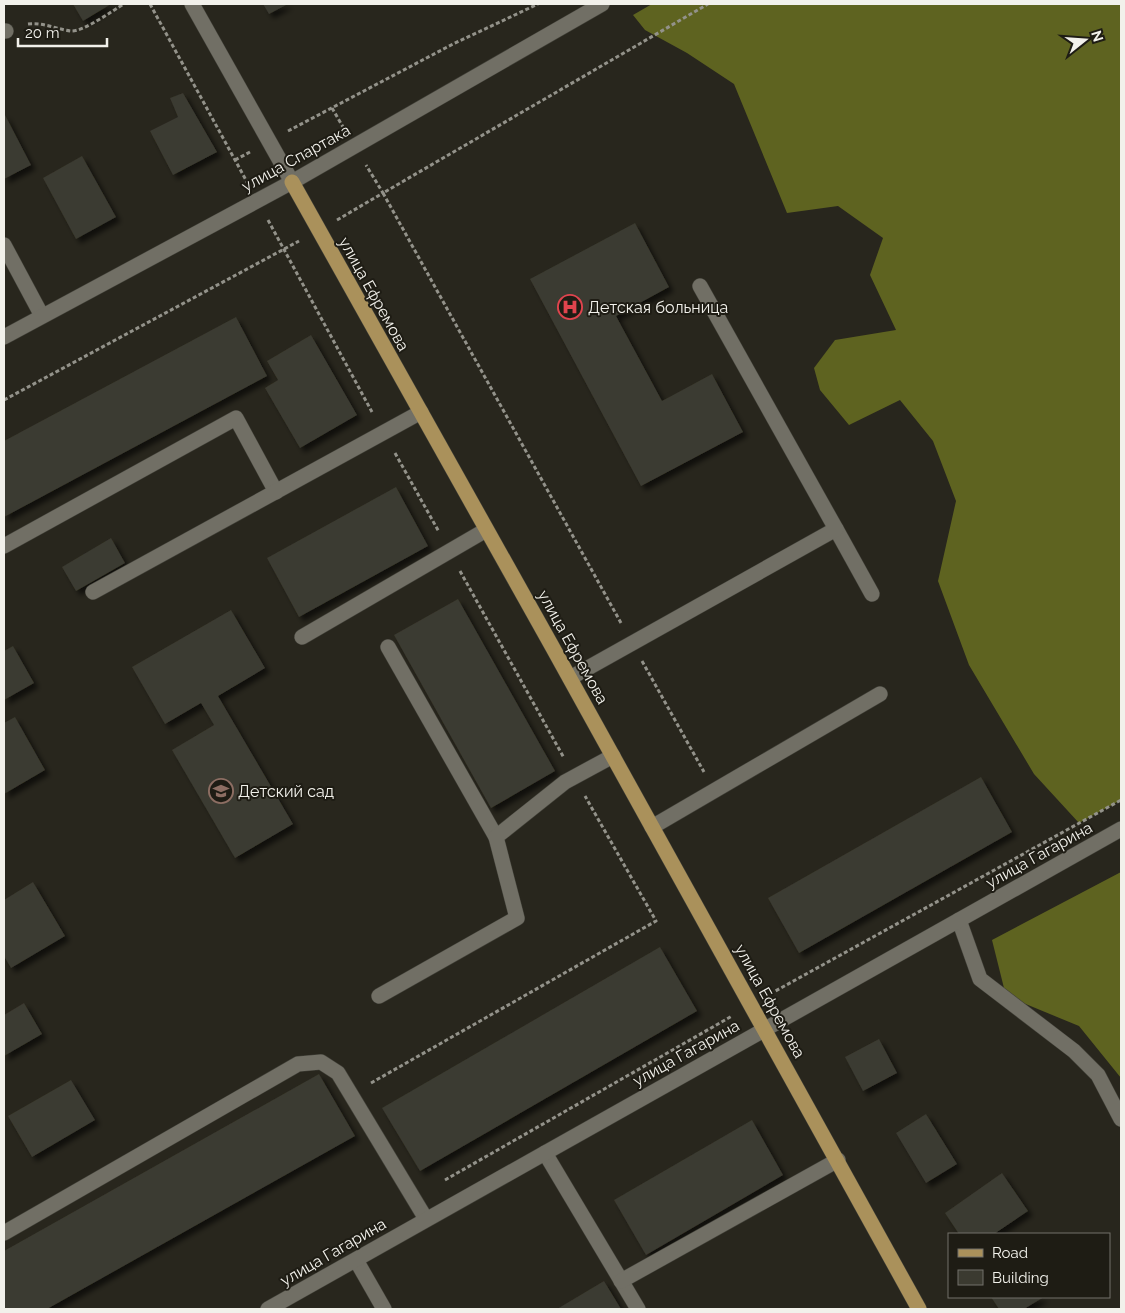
<svg xmlns="http://www.w3.org/2000/svg" width="1125" height="1313" font-family="Raleway,sans-serif">
	<style>
		.forest { fill: #5e6320 }
		.building { fill: #3b3a30; filter: url(#shadow) }
		.lines { fill: none; stroke-linecap: round; stroke-linejoin: round }
		.minor-casing { stroke: #424139; stroke-width: 16 }
		.major-casing { stroke: #424139; stroke-width: 16 }
		.path { stroke: #93928a; stroke-width: 3; stroke-dasharray: 4 2.5; stroke-linecap: butt }
		.minor { stroke: #716f65; stroke-width: 15 }
		.major { stroke: #aa915b; stroke-width: 15 }
		.labels { text-anchor: middle; dominant-baseline: central; stroke-width: 4; stroke-linejoin: round; paint-order: stroke }
		.street-label { font-size: 16px; fill: #f2f1eb; stroke: #1e1c14 }
		.poi-label { font-size: 16px; fill: #f2f1eb; stroke: #1e1c14; text-anchor: start }
	</style>
	<defs>
		<filter id="shadow"><feDropShadow dx="4.5" dy="4.5" stdDeviation="2.5" flood-color="#0009"/></filter>
	</defs>
	<rect width="100%" height="100%" fill="#28261d"/>
	<g class="forest">
		<path d="M652,4H1121V800L1079,823L1034,774L969,665L938,581L956,501L933,441L900,400L849,425L820,390L814,368L835,340L896,330L870,275L883,238L838,206L787,213L734,84L687,53L645,30L633,15Z"/>
		<path d="M1121,872V1078L1079,1026L1006,996L992,940Z"/>
	</g>
	<g class="building">
		<path d="M73,4H111L83,21Z"/>
		<path d="M263,4H288L269,14Z"/>
		<path d="M183,93L217,152L173,175L150,131L178,117L170,98Z"/>
		<path d="M4,113L31,165L4,179Z"/>
		<path d="M82,156L116,217L76,239L43,178Z"/>
		<path d="M635,223L669,287L616,316L662,401L712,374L743,432L641,486L530,279Z"/>
		<path d="M236,317L267,376L4,517V441Z"/>
		<path d="M311,335L357,415L300,448L265,388L278,380L267,361Z"/>
		<path d="M396,487L428,546L299,617L267,558Z"/>
		<path d="M111,538L125,563L76,591L62,567Z"/>
		<path d="M458,599L555,771L491,808L394,635Z"/>
		<path d="M231,610L265,668L218,696L293,824L235,858L172,750L214,725L201,703L165,724L132,667Z"/>
		<path d="M13,646L34,683L4,700V651Z"/>
		<path d="M15,717L45,770L4,794V723Z"/>
		<path d="M981,777L1012,832L799,953L768,898Z"/>
		<path d="M33,882L65,936L11,968L4,956V900Z"/>
		<path d="M660,947L697,1011L420,1171L382,1108Z"/>
		<path d="M24,1003L42,1034L4,1056V1015Z"/>
		<path d="M879,1039L897,1073L863,1091L845,1057Z"/>
		<path d="M319,1074L355,1136L47,1309H4V1251Z"/>
		<path d="M71,1080L95,1120L32,1157L8,1116Z"/>
		<path d="M926,1114L957,1164L926,1183L896,1133Z"/>
		<path d="M752,1120L783,1175L646,1255L614,1200Z"/>
		<path d="M1002,1173L1028,1211L994,1234H959L945,1213Z"/>
		<path d="M604,1281L621,1309H557Z"/>
		<path d="M991,1297H1044L1024,1309H999Z"/>
	</g>
	<g class="lines">
		<defs>
			<g id="minor">
				<path d="M192,4L292,182"/>
				<path d="M4,31H6"/>
				<path d="M4,245L42,316"/>
				<path d="M4,337L292,182L602,4"/>
				<path d="M836,529L872,594"/>
				<path d="M4,546L236,418L276,492"/>
				<path d="M93,592L421,412"/>
				<path d="M302,637L486,530"/>
				<path d="M388,647L496,837"/>
				<path d="M570,678L836,529L700,286"/>
				<path d="M652,827L880,694"/>
				<path d="M959,920L980,979L1074,1051L1098,1075L1121,1119"/>
				<path d="M379,996L517,918L496,837L565,782L613,756"/>
				<path d="M545,1153L638,1309"/>
				<path d="M4,1233L298,1064L321,1062L338,1073L426,1219"/>
				<path d="M356,1260L384,1309"/>
				<path d="M621,1281L838,1160"/>
				<path d="M268,1309L545,1153L1121,829"/>
			</g>
			<path id="major" d="M292,182C502,557 713,932 919,1309"/>
		</defs>
		<use href="#minor" class="minor-casing"/>
		<use href="#major" class="major-casing"/>
		<g class="path">
			<path d="M150,4L247,182"/>
			<path d="M28,24C43,22 56,29 71,31C83,32 112,11 124,4"/>
			<path d="M332,108L343,127"/>
			<path d="M288,131L453,44L538,4"/>
			<path d="M235,160L250,152"/>
			<path d="M268,220L372,412"/>
			<path d="M337,220L383,193L366,165"/>
			<path d="M4,400L299,241"/>
			<path d="M395,453L439,532"/>
			<path d="M460,571L564,758"/>
			<path d="M621,623L383,193L708,4"/>
			<path d="M642,661L704,772"/>
			<path d="M770,994L1121,800"/>
			<path d="M371,1083L656,921L585,796"/>
			<path d="M445,1180L732,1016"/>
		</g>
		<use href="#minor" class="minor"/>
		<use href="#major" class="major"/>
	</g>
	<defs>
		<symbol id="hospital-ring" viewBox="-11 -11 22 22"><circle r="9.5" fill="#1e1c14" stroke="#e0444e" stroke-width="1.5"/><path d="M-5-5h3v3.5h4V-5h3V5h-3V1.5h-4V5h-3Z" fill="#e0444e"/></symbol>
		<symbol id="school-ring" viewBox="-11 -11 22 22"><circle r="9.5" fill="#1e1c14" stroke="#8d6e63" stroke-width="1.5"/><path d="M0-5L7-2L0 1L-7-2ZM-4 1L0 2.5L4 1V4Q0 6-4 4Z" fill="#8d6e63"/></symbol>
	</defs>
	<g fill-rule="evenodd">
		<use href="#hospital-ring" x="556" y="293" width="28" height="28"/>
		<use href="#school-ring" x="207" y="777" width="28" height="28"/>
	</g>
	<g class="labels">
		<g class="street-label">
			<text transform="translate(296 158) rotate(-29)">улица Спартака</text>
			<text transform="translate(374 294) rotate(61)">улица Ефремова</text>
			<text transform="translate(573 647) rotate(61)">улица Ефремова</text>
			<text transform="translate(1039 855) rotate(-29)">улица Гагарина</text>
			<text transform="translate(770 1001) rotate(61)">улица Ефремова</text>
			<text transform="translate(686 1053) rotate(-29)">улица Гагарина</text>
			<text transform="translate(333 1252) rotate(-30)">улица Гагарина</text>
		</g>
		<g class="poi-label">
			<text x="588" y="307">Детская больница</text>
			<text x="238" y="791">Детский сад</text>
		</g>
	</g>
	<rect width="1125" height="1313" fill="none" stroke="#f2f1eb" stroke-width="10"/>
	<rect x="948" y="1233" width="162" height="65" fill="#1e1c14" stroke="#73716a"/>
	<rect x="958" y="1249" width="25" height="8" fill="#aa915b" stroke="#73716a"/>
	<text x="992" y="1258" font-size="15" fill="#f2f1eb">Road</text>
	<rect x="958" y="1270" width="25" height="15" fill="#3b3a30" stroke="#73716a"/>
	<text x="992" y="1283" font-size="15" fill="#f2f1eb">Building</text>
	<g transform="translate(1085 40) rotate(73)" stroke="#1e1c14" stroke-width="4" paint-order="stroke">
	<path d="M0-4L9 19L0 12L-9 19Z" fill="#f2f1eb"/>
	<text y="-8" font-size="14" font-weight="bold" text-anchor="middle" fill="#f2f1eb">N</text>
	</g>
	<path d="M18 38v8h89v-8" fill="none" stroke="#f2f1eb" stroke-width="2.5"/>
	<text x="25" y="38" font-size="15" fill="#f2f1eb" stroke="#1e1c14" stroke-width="4" paint-order="stroke">20 m</text>
</svg>
